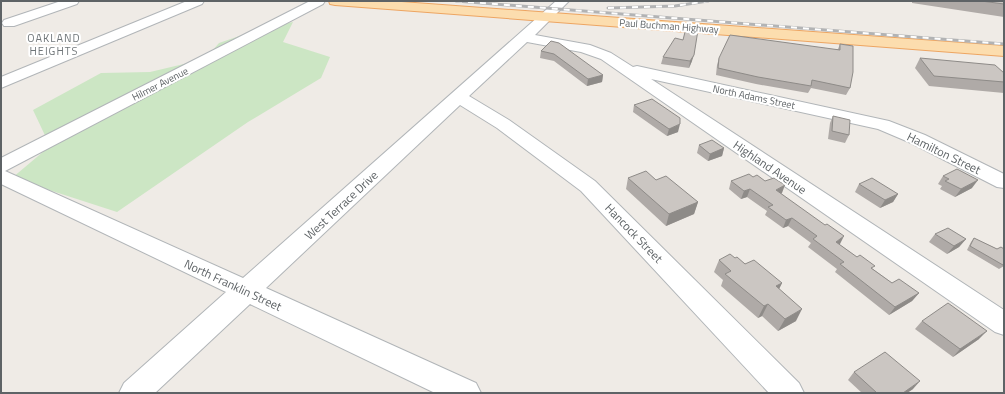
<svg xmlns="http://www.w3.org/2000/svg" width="1005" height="394" font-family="'Titillium Web',sans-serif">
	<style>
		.green { fill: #cce6c4 }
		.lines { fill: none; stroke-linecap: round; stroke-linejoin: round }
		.minor-casing { stroke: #b1b5b8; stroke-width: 2 }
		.major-casing { stroke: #eda562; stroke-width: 2 }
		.minor { fill: #fff; fill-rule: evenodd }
		.major { fill: #fcddae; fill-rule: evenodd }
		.rail-casing { stroke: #b2b3b4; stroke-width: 3 }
		.rail { stroke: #fff; stroke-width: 2; stroke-dasharray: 6; stroke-linecap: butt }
		.wall { fill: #afaaa7 }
		.shaded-wall { fill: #8e8b88 }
		.building { fill: #cbc6c2; stroke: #8e8b88 }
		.labels { text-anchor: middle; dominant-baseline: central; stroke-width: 4; stroke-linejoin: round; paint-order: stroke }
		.far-street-label { font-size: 10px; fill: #5e6366; stroke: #fff }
		.far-neighbourhood-label { font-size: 11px; letter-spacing: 1px; fill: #6f7578; stroke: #fff }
		.street-label { font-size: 12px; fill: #5e6366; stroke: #fff }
	</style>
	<rect width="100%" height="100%" fill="#efebe6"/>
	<path class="green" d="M293,22L283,42L330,57L321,78L248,122L117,212L12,178L50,146L33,110L101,73L150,72L205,59L219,43L257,30Z"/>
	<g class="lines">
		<defs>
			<g id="minor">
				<path d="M61,1H79L77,4L14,26H4L2,23L4,20Z"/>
				<path d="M187,1H204L202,4L1,88V77Z"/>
				<path d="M310,1H325L323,4L5,171L243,278L556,1H569L535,35L590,45L611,53L633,67L637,66L889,121L925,135L1004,174V188L997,187L911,143L878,129L651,79L1004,310V335L995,332L601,59L581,52L527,42L469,96L509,120L595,181L799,383L804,393H769L581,191L497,128L460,105L266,288L476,383L481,393H435L250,304L155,393H119L124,383L226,292L1,184V158Z"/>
			</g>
			<path id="major" d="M329,1H388L1004,46V56L335,5L330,4Z"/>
		</defs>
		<use href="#minor" class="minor-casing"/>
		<use href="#major" class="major-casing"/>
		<use href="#minor" class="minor"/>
		<use href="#major" class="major"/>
		<defs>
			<g id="rail">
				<path d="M456,1L1004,44"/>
				<path d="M608,8L675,6L708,1"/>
			</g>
		</defs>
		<use href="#rail" class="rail-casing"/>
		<use href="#rail" class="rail"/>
	</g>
	<g class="wall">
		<path d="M912,1H1004V17L912,3Z"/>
		<path d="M551,41L603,75L602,82L587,86L554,61L540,58L541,51Z"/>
		<path d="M840,44L850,88L846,95L811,88L808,93L756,84L716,75L717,65L719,58L838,49Z"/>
		<path d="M663,57L692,61L689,68L661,64Z"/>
		<path d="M920,58L1004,73V93L929,86L915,68Z"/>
		<path d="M634,105L678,132L667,136L633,112Z"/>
		<path d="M833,116L849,135L845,143L828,139L830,123Z"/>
		<path d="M699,145L724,148L722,156L708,161L697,153Z"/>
		<path d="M943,176L972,188L955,197L940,189L942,186L938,184Z"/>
		<path d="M753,177L782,193L781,194L839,244L892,283L919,293L912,301L889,315L835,272L837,269L808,247L811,243L788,226L783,228L765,215L767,211L747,197L741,199L729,189L731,181Z"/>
		<path d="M628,178L656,180L698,202L694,214L666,226L626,189Z"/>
		<path d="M859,184L898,194L893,202L880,208L855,192Z"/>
		<path d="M935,234L966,239L959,247L947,254L929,242Z"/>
		<path d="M974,238L997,249H1004V266L999,269L967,250L971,242Z"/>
		<path d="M735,258L782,283L779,289L796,321L778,331L762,316L758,318L721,286L723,280L714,272L719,260Z"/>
		<path d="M922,321L979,339L953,357L915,329Z"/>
		<path d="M854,372L913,389L907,393H862L848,380Z"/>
	</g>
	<g class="shaded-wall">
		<path d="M694,55L692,61L689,68L690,61Z"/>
		<path d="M603,75L602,82L587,86L588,79Z"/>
		<path d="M680,124L678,132L667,136L669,129Z"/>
		<path d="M724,148L722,156L708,161L710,154Z"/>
		<path d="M978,180L972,188L955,197L961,189Z"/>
		<path d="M785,185L782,193L772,198L776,190Z"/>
		<path d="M750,189L747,197L741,199L744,191Z"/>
		<path d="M898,194L893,202L880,208L885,200Z"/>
		<path d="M698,202L694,214L666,226L669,214Z"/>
		<path d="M792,218L788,226L783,228L786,220Z"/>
		<path d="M844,236L840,244L831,250L836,242Z"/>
		<path d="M966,239L959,247L947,254L954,246Z"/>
		<path d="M782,283L776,295V286Z"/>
		<path d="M919,293L912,301L889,315L895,307Z"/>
		<path d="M768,304L762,316L758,318L764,306Z"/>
		<path d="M802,309L796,321L778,331L785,319Z"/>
		<path d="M987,331L979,339L953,357L960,349Z"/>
		<path d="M920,381L913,389L907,393H903Z"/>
	</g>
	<g class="building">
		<path d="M981,1H1004V4Z"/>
		<path d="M686,28L698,30L694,55L690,61L663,57L675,38L683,40Z"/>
		<path d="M730,35L840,50V44L853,46V72L850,88L812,80L811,86L758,77L718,68L719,58Z"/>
		<path d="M551,41L559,43L603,75L588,79L554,54L541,51Z"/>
		<path d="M920,58L995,65L1004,73V82L934,76Z"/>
		<path d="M652,99L680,118V124L669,129L634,105Z"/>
		<path d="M833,116L850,120L849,135L832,131Z"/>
		<path d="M712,140L724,148L710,154L699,145Z"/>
		<path d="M957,169L978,180L961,189L945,181L949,179L943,176Z"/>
		<path d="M646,171L656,180L666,176L698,202L669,214L628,178Z"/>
		<path d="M749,174L753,177L757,175L765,181L774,178L785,185L776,190L825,225L827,224L844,236L836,242L857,257L860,255L875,266L871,268L892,283L899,279L919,293L895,307L840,264L844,262L813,239L817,236L792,218L786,220L768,207L773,205L750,189L744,191L731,181Z"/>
		<path d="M872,178L898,194L885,200L859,184Z"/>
		<path d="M948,228L966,239L954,246L935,234Z"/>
		<path d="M974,238L997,249L1001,247L1004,249V265H1003L970,246Z"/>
		<path d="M730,254L735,258L737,257L745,264L754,260L782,283L776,286L802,309L785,319L768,304L764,306L725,274L731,271L719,260Z"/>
		<path d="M948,303L987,331L960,349L922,321Z"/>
		<path d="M885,352L920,381L903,393H877L854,372Z"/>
	</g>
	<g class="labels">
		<g class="far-street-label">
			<text transform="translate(669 26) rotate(4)">Paul Buchman Highway</text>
			<text transform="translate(160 84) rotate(-27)">Hilmer Avenue</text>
			<text transform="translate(754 97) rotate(12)">North Adams Street</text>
		</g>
		<g class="far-neighbourhood-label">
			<text x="54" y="38">OAKLAND<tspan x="54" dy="13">HEIGHTS</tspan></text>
		</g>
		<g class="street-label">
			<text transform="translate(944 153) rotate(26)">Hamilton Street</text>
			<text transform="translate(770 167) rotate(34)">Highland Avenue</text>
			<text transform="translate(341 205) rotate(-43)">West Terrace Drive</text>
			<text transform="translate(634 233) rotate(46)">Hancock Street</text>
			<text transform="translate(233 285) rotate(25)">North Franklin Street</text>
		</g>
	</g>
	<rect width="1005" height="394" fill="none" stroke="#5e6366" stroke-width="4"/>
</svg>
